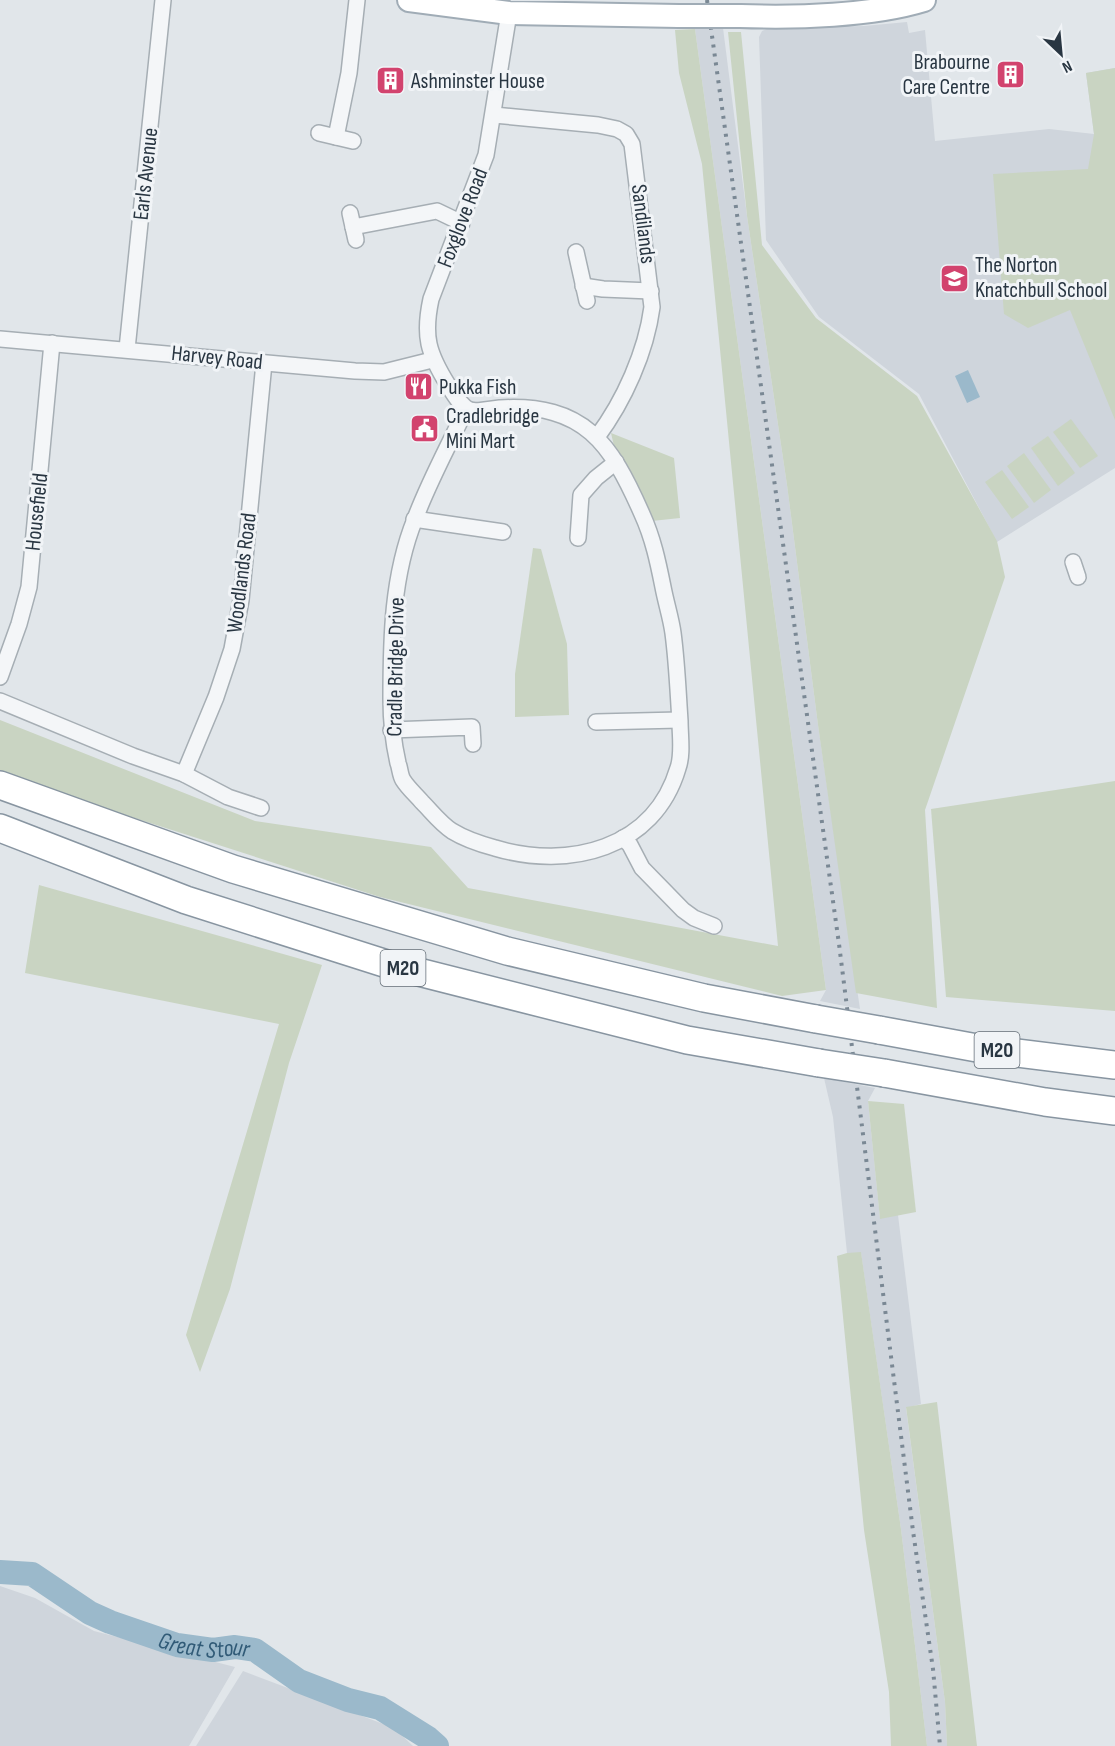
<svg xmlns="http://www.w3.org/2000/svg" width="1115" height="1746" font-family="'Sofia Sans Condensed',sans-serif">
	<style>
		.built { fill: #cfd5dc }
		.green { fill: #c9d4c2 }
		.water { fill: #9bb9cb }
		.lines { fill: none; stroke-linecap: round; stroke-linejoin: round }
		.river { stroke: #9bb9cb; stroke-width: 24 }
		.street-casing { stroke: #a6aeb4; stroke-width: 18 }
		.primary-casing { stroke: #a0acb6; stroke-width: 26 }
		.highway-casing { stroke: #8895a1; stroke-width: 30 }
		.street { stroke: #f4f6f8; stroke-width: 15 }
		.primary { stroke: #fff; stroke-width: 22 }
		.highway { stroke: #fff; stroke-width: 27 }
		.rail { stroke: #7a8894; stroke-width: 4; stroke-dasharray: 3 6; stroke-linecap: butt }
		.primary-bridge-casing { stroke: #a0acb6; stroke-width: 26; stroke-linecap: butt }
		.highway-bridge-casing { stroke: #8895a1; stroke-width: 30; stroke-linecap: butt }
		.primary-bridge { stroke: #fff; stroke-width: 22 }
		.highway-bridge { stroke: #fff; stroke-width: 27 }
		.labels { text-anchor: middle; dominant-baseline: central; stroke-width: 6; stroke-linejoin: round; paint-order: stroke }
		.shield { fill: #f1f4f7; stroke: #656f78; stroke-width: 1.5 }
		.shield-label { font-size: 21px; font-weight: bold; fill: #293642 }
		.poi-label { font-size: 22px; fill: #293642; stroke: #f1f4f7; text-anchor: start }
		.street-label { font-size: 22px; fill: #293642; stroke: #f1f4f7 }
		.water-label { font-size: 24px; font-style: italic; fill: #315b77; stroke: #f1f4f7 }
	</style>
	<rect width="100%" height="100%" fill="#e1e6ea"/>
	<g class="built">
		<path d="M907,22L909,33L925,30L935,141L1049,129L1094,134L1086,73L1115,68V468L997,542L919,394L819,317L766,240L759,37L762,31L769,28L864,26Z"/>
		<path d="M723,28L747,216L787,485L818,725L860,1009L820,1001L826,990L695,29Z"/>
		<path d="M824,1078L875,1088L868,1101L880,1218L898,1215L921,1404L906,1408L945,1702L947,1746H927L901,1529L861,1253H847L833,1117Z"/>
		<path d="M0,1586L35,1598L94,1631L235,1667L189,1746H0Z"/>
		<path d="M243,1671L394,1728L413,1746H196Z"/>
	</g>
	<g class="green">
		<path d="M695,29L826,990L782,996L380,897L38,787L0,773V720L255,821L431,847L468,888L778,946L702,164L679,73L675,30Z"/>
		<path d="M728,32H741L762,245L816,318L917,396L997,541L1005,577L925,810L937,1008L856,993L818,725L787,485L747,216Z"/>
		<path d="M1115,68V420L1070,310L1028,328L1004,314L993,174L1088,169L1094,134L1086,73Z"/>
		<path d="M1071,419L1098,456L1080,468L1053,432Z"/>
		<path d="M611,433L674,458L680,518L652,521L638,486L614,446Z"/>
		<path d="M1048,436L1075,473L1058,486L1031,448Z"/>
		<path d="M1024,453L1051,490L1034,503L1007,466Z"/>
		<path d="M1002,470L1029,507L1012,519L985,482Z"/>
		<path d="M533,548L541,549L567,644L569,715L515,717V674Z"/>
		<path d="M1115,781V1011L946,997L931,809Z"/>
		<path d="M39,885L322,965L289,1063L230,1289L200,1372L186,1335L279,1024L25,973Z"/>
		<path d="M868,1101L904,1104L916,1212L880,1219Z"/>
		<path d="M861,1252L901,1529L927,1746H891L889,1692L864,1530L837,1256L847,1253Z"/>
		<path d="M937,1402L977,1746H947L945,1702L906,1407Z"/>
	</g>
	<path class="water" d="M968,370L980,397L967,403L955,376Z"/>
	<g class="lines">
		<path class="river" id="s1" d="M0,1572L32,1574L90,1613L110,1622L177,1645L213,1650L235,1647L255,1650L299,1681L348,1700L380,1708L428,1738L437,1746"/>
		<defs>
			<g id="street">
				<path d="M494,115L598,125L617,129L626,134L632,144L652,307C646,352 624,401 597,437"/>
				<path d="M319,133L353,141"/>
				<path d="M336,137L349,73L357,0"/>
				<path d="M350,213L356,240"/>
				<path d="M353,227L437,211L462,223"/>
				<path d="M576,252L587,301"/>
				<path d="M583,286L603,289L651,291"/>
				<path d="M0,339L355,371L384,372L432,360"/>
				<path d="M127,349L163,0"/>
				<path d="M500,408C584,403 611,443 642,514C653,538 658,562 663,587C666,603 671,618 673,633C677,663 678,692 680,721C680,736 683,754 678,768C654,849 569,870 495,848C480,844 465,839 452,831C440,823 432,812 422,802C416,795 408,788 403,780C400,775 400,768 398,763C393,741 391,721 391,699C391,638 392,576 415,519C428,484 446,451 462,417L469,410L477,411Z"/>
				<path d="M469,410C459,404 454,394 448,385C428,353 423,336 431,299L486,155L509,13"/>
				<path d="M414,519L503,532"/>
				<path d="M578,538L581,495L596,478L616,462"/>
				<path d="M1073,562L1078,577"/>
				<path d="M0,677L19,624L29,587L52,343"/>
				<path d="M0,701L133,756L184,774L228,797L261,808"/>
				<path d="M596,722L679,720"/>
				<path d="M391,730L472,727L473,744"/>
				<path d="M184,774L216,697L232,649L241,600L264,363"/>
				<path d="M623,838L630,845L642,868L683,910L694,918L714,926"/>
			</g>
			<g id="primary">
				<path d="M409,0L509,13L679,16"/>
				<path d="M740,16C795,18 872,16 924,0"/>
			</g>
			<g id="highway">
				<path d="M0,785L233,869L507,951L704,998L816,1019"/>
				<path d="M0,828L186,900L387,964L687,1040L819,1063"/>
				<path d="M879,1030L977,1048L1115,1065"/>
				<path d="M884,1073L1045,1102L1115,1111"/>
			</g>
		</defs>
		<use href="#street" class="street-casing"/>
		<use href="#primary" class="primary-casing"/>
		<use href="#highway" class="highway-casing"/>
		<use href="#street" class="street"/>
		<use href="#primary" class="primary"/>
		<use href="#highway" class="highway"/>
		<path class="rail" d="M707,0L839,944L913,1531L933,1669L940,1746"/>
		<defs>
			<path id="primary-bridge" d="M679,16H740"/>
			<g id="highway-bridge">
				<path d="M816,1019L879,1030"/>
				<path d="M819,1063L884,1073"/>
			</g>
		</defs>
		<use href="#primary-bridge" class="primary-bridge-casing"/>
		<use href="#highway-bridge" class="highway-bridge-casing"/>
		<use href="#primary-bridge" class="primary-bridge"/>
		<use href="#highway-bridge" class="highway-bridge"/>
	</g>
	<defs>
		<symbol id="building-square" viewBox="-11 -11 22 22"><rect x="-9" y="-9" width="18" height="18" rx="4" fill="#d2436e" stroke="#f1f4f7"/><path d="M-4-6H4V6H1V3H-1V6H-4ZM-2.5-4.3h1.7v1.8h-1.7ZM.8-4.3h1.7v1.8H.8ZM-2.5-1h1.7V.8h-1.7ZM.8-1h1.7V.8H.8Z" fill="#fff"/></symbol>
		<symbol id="school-square" viewBox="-11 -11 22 22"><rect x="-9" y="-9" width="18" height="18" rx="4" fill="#d2436e" stroke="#f1f4f7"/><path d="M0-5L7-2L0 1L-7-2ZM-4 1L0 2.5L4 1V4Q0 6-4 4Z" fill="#fff"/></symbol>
		<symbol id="restaurant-square" viewBox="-11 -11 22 22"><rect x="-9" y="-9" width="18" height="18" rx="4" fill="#d2436e" stroke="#f1f4f7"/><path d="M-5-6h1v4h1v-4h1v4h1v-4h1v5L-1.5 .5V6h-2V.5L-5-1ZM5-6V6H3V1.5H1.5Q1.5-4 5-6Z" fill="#fff"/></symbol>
		<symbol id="civic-square" viewBox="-11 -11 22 22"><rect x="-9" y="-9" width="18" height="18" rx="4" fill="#d2436e" stroke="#f1f4f7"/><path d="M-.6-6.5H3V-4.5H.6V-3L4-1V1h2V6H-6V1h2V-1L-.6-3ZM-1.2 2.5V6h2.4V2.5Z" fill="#fff"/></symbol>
	</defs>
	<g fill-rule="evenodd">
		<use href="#building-square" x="994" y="58" width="33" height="33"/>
		<use href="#building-square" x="374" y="64" width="33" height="33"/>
		<use href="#school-square" x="938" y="262" width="33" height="33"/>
		<use href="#restaurant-square" x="402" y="370" width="33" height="33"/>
		<use href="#civic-square" x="408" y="412" width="33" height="33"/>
	</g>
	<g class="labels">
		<g class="shield">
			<rect x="380.5" y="950" width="45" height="36" rx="4.5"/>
			<rect x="974.5" y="1032" width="45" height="36" rx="4.5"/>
		</g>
		<g class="shield-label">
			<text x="403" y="968">M20</text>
			<text x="997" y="1050">M20</text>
		</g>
		<g class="poi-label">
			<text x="990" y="62" text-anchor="end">Brabourne<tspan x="990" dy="25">Care Centre</tspan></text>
			<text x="411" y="81">Ashminster House</text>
			<text x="975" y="265">The Norton<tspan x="975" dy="25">Knatchbull School</tspan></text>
			<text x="439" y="387">Pukka Fish</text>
			<text x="446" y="416">Cradlebridge<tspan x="446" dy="25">Mini Mart</tspan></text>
		</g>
		<g class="street-label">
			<text transform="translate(146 174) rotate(-84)">Earls Avenue</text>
			<text transform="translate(463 218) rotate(-69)">Foxglove Road</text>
			<text transform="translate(643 224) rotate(83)">Sandilands</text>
			<text transform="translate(217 358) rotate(6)">Harvey Road</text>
			<text transform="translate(37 512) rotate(-84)">Housefield</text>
			<text transform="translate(242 573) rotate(-83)">Woodlands Road</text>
			<text transform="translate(396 667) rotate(-89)">Cradle Bridge Drive</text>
		</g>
		<g class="water-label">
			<text stroke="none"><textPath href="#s1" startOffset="222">Great Stour</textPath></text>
		</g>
	</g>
	<g transform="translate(1061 54) rotate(154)" stroke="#f1f4f7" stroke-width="4.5" paint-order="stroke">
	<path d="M0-4.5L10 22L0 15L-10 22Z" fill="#293642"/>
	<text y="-9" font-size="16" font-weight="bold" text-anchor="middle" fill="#293642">N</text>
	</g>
</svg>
